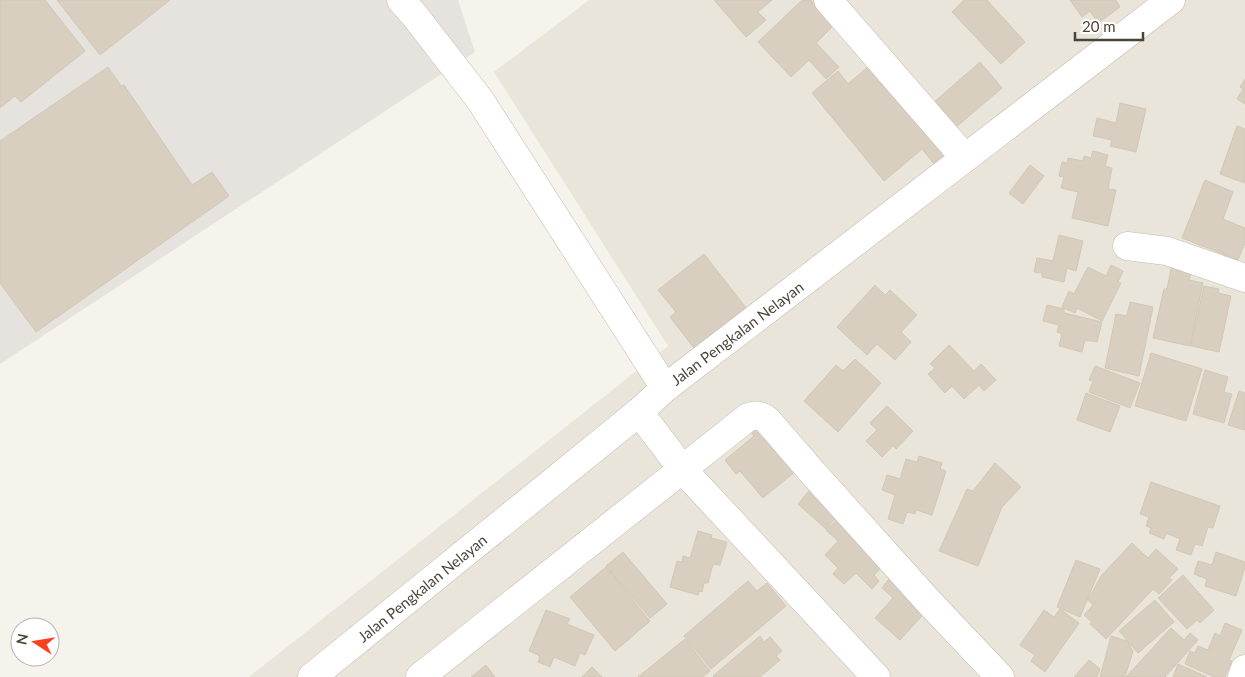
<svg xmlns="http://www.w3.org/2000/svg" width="1245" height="677" font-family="Lato,sans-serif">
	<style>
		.residential { fill: #eae5da }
		.industrial { fill: #e6e2dd }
		.building { fill: #d8cfc1; stroke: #d3c7b4 }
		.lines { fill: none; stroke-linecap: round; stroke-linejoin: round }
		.minor-casing { stroke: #c2bbae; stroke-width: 29 }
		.minor { stroke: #fff; stroke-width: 28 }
		.labels { text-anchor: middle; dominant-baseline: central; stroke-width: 4; stroke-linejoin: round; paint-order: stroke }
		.street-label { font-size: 15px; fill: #4b4439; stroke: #fff }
	</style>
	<rect width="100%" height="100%" fill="#f6f3ec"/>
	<path class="residential" d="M589,0H1245V677H249L668,346L494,72Z"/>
	<path class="industrial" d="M0,0H458L475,52L0,364Z"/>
	<g class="building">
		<path d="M0,0H45L85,51L21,102L15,96L0,108Z"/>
		<path d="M57,0H170L100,55Z"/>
		<path d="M714,0H772L758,12L766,20L746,37Z"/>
		<path d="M802,0H811L834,25L816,43L839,67L826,79L809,60L791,77L758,42Z"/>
		<path d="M964,0H987L1025,42L1001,64L952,12Z"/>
		<path d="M1070,0H1116L1120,7L1098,23L1090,11L1082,17Z"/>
		<path d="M980,62L1002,88L955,128L933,103Z"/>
		<path d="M870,65L935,145L941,140L956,158L940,171L922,149L884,181L812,93L838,71L848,84Z"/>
		<path d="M108,67L121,86L124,85L192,185L212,172L229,196L36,332L0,283V141Z"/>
		<path d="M1245,79V104L1237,99L1243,89L1240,87Z"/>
		<path d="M1120,103L1146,109L1136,152L1110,146L1112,140L1093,136L1097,118L1116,123Z"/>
		<path d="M1237,126L1245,129V183L1220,174Z"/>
		<path d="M1093,151L1108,155L1105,166L1112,168L1108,189L1116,190L1108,226L1072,218L1078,192L1061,188L1064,177L1059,176L1062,162L1067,163L1068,158L1083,161L1084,156L1091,158Z"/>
		<path d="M1030,165L1044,176L1023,204L1009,193Z"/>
		<path d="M1205,180L1233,192L1223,219L1245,228V243L1238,260L1182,238Z"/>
		<path d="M1059,235L1083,241L1076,271L1067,268L1064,282L1042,277V273L1034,272L1037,258L1053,261Z"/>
		<path d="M704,254L747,309L701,357L670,317L676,312L658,290Z"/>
		<path d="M1111,265L1123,271L1118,282L1121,283L1102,321L1077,308L1075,313L1062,307L1069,291L1074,294L1088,267L1106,276Z"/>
		<path d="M1172,265L1192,269L1189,280L1203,283L1190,346L1153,338L1164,289H1167Z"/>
		<path d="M875,285L885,295L890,290L917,315L901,332L911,342L895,360L877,344L867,355L837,327Z"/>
		<path d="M1204,286L1219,289L1218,293L1231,296L1219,352L1191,346Z"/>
		<path d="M1130,302L1153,307L1139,376L1105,368L1116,314L1127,316Z"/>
		<path d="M1047,305L1064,309V313L1102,322L1097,342L1085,340L1082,352L1059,346L1062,334L1057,332L1059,325L1043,321Z"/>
		<path d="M949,345L974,371L981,364L996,380L984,391L979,385L964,399L952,386L945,393L928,374L935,368L930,364Z"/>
		<path d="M1151,353L1202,369L1186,421L1135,406Z"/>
		<path d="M855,359L881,383L838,432L804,401L836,365L843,371Z"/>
		<path d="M1095,366L1140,383L1130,408L1089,392L1093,381L1089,380Z"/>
		<path d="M1205,370L1228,377L1224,392L1232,394L1224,423L1193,414Z"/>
		<path d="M1239,391L1245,393V430L1228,425Z"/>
		<path d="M1086,393L1120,406L1110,432L1077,420Z"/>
		<path d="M887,406L913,431L896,449L893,446L882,457L866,441L877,430L870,423Z"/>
		<path d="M765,421L802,466L763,498L740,471L736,474L725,460L754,436L751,432Z"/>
		<path d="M919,456L942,463L940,469L946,471L932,515L916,510L915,514L907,512L903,524L888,519L895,495L882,490L887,475L900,479L906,459L917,462Z"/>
		<path d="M995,463L1021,487L1002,507L978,566L939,551L967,489L973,491Z"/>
		<path d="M1151,482L1220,506L1213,528L1208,527L1202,546L1195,544L1191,555L1176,550L1180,539L1166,533L1164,539L1149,533L1151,528L1146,526L1149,517L1140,514Z"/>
		<path d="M813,486L841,511L826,529L798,504Z"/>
		<path d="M843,514L888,560L874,575L879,581L872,589L856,573L844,584L833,574L838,568L825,555L838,541L826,530Z"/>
		<path d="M698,531L712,535L711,538L727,542L720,565L713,564L708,583H704L702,592L699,591L698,595L670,587L677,561L682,562L683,556L690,558Z"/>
		<path d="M1132,543L1148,558L1156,549L1178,569L1169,578L1172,580L1159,594L1153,589L1106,639L1090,624L1092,622L1084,615L1093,605L1088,600L1101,576Z"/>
		<path d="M623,552L667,604L650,618L606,566Z"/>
		<path d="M1216,552L1245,562V567L1236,596L1205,586L1207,579L1194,574L1198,561L1212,565Z"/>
		<path d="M1076,560L1100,569L1080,617L1057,607Z"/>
		<path d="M606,567L650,621L615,651L570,597Z"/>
		<path d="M892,575L929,608L900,640L875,618L893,598L882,588Z"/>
		<path d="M1183,575L1214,610L1200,623L1197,620L1187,629L1158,598Z"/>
		<path d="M748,581L757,591L767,583L786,606L711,669L684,636Z"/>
		<path d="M1155,600L1174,622L1138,653L1119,631Z"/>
		<path d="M1060,609L1079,623L1045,672L1031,661L1035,655L1020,645L1044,610L1054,617Z"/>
		<path d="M546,610L570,619L567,624L594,635L585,655L580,653L575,666L554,657L550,667L538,662L540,656L529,651Z"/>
		<path d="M1225,623L1242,630L1229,660L1232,661L1225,677H1214L1185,664L1190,651L1195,653L1198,646L1208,650L1215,633L1220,636Z"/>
		<path d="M1171,628L1184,640L1190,633L1198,640L1165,677H1126Z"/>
		<path d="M760,636L764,642L770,637L782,651L776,656L780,660L760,677H714L713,676Z"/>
		<path d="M1111,636L1127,641L1133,651L1125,677H1100Z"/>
		<path d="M685,639L710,671L703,677H638Z"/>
		<path d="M1089,660L1100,669L1097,677H1074Z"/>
		<path d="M1178,664L1207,677H1173Z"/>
		<path d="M486,665L495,677H471Z"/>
		<path d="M592,667L602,677H582Z"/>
	</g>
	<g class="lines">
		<defs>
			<g id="minor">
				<path d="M401,0L415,16L480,100L665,388"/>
				<path d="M828,0L965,158"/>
				<path d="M1127,246L1167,251L1245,278"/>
				<path d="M639,412L683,470L876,677"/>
				<path d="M312,677L639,412L665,388L1171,0"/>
				<path d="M420,677L747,418C754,414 761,415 767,420L812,472L929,602L1000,677"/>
				<path d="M1242,677L1245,669"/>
			</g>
		</defs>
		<use href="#minor" class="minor-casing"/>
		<use href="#minor" class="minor"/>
	</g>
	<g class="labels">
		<g class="street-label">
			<text transform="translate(737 333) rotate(-37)">Jalan Pengkalan Nelayan</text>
			<text transform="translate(422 588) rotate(-39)">Jalan Pengkalan Nelayan</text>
		</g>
	</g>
	<g transform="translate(35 642) rotate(282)"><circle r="24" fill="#ffffff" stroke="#b7b4b0"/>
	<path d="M0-4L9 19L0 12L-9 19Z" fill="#fc3f1d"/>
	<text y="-8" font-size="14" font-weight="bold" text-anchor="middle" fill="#4b4439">N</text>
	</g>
	<path d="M1075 32v8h68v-8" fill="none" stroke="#4b4439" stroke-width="2.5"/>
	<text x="1082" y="32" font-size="15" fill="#4b4439" stroke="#ffffff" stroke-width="4" paint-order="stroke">20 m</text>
</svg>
